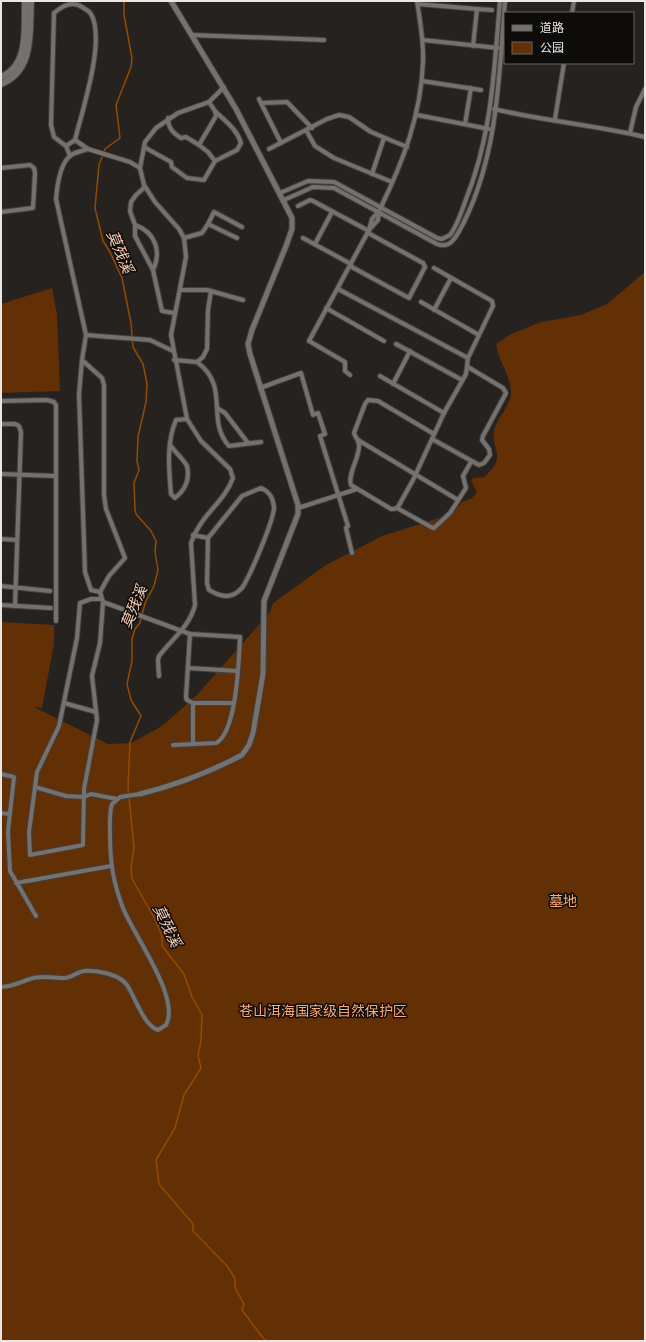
<svg xmlns="http://www.w3.org/2000/svg" width="646" height="1342" font-family="'Work Sans','Noto Sans SC',sans-serif">
	<style>
		.green { fill: #632f04 }
		.lines { fill: none; stroke-linecap: round; stroke-linejoin: round }
		.stream { stroke: #954a02; stroke-width: 1.5 }
		.minor-casing { stroke: #43413f; stroke-width: 6 }
		.tertiary-casing { stroke: #43413f; stroke-width: 7 }
		.secondary-casing { stroke: #43413f; stroke-width: 8 }
		.minor { stroke: #75716f; stroke-width: 4 }
		.tertiary { stroke: #75716f; stroke-width: 5 }
		.secondary { stroke: #75716f; stroke-width: 6 }
		.labels { text-anchor: middle; dominant-baseline: central; stroke-width: 3; stroke-linejoin: round; paint-order: stroke }
		.park-label { font-size: 14px; fill: #feaa72; stroke: #0d0c0b }
		.water-label { font-size: 15px; font-style: italic; fill: #faceb3; stroke: #0d0c0b }
	</style>
	<rect width="100%" height="100%" fill="#252220"/>
	<g class="green">
		<path d="M645,272V1341H1V622L54,625V644L42,708L34,707L108,744L131,743L162,726L197,695L270,612L273,603L326,565L382,536L452,514L462,502L472,498L477,492L471,481L473,478L484,477C510,455 488,448 495,427C500,414 511,406 511,391C510,375 498,360 496,344L511,334L541,322L581,315L607,304Z"/>
		<path d="M52,288L57,314L60,391L1,393V304Z"/>
	</g>
	<g class="lines">
		<path class="stream" d="M124,1V15L132,58L131,67L116,105L120,138L105,149L99,165L95,208L103,241L110,252L122,278L131,323L133,347L143,364L147,384L146,402L138,437L137,461L139,470L134,483L135,509L136,514L151,531L156,541L155,552L158,570L154,586L145,603L140,623L135,629L132,639V661L127,684L131,700L141,716L130,742L129,764L128,787L134,848L131,868L132,879L155,919L162,936V946L184,974L192,997L202,1015L201,1040L198,1056L201,1068L184,1095L175,1128L156,1160L159,1184L193,1224V1231L228,1267L235,1279V1288L244,1304L242,1310L263,1338L267,1341"/>
		<defs>
			<g id="minor">
				<path d="M418,4L477,9"/>
				<path d="M572,13L574,1"/>
				<path d="M192,35L324,40"/>
				<path d="M423,40L498,48"/>
				<path d="M473,46L477,9L492,10"/>
				<path d="M422,81L481,90"/>
				<path d="M259,99L281,143"/>
				<path d="M261,103L287,102L312,128"/>
				<path d="M494,109C544,121 595,125 645,137"/>
				<path d="M417,115L489,129"/>
				<path d="M168,118C168,128 173,133 181,138L186,137L199,145"/>
				<path d="M555,119L564,63"/>
				<path d="M465,124L471,88"/>
				<path d="M306,130L315,146L334,158L392,182"/>
				<path d="M630,133L636,107L645,89"/>
				<path d="M75,140L66,146L54,137L51,125L54,13C61,7 72,0 82,7C85,9 89,11 91,14C106,40 82,111 75,140L88,149"/>
				<path d="M66,146L70,156"/>
				<path d="M144,147L171,162L172,167L187,178L204,180L215,161L208,152L199,145L216,116L215,111L209,102"/>
				<path d="M269,149L327,119L339,115L349,117L371,132L407,147"/>
				<path d="M215,161L237,150L241,143C237,129 225,121 215,111"/>
				<path d="M1,168L30,165L34,168L35,173L33,208L1,212"/>
				<path d="M372,174L384,138"/>
				<path d="M145,187L136,195L131,202L130,211L135,225V236L153,270L162,311L174,313"/>
				<path d="M280,193L308,181L334,182L437,238L442,239L450,235C457,226 461,213 465,202C492,136 494,71 500,1"/>
				<path d="M284,200L313,187L334,188L437,244C452,250 458,233 464,222C498,153 499,76 505,1"/>
				<path d="M298,206L310,200L313,201L369,231"/>
				<path d="M380,209C403,162 421,115 423,62C424,41 420,21 417,1"/>
				<path d="M208,224L214,212L242,227"/>
				<path d="M135,225C155,232 162,251 153,270"/>
				<path d="M184,238L202,233L208,224L237,238"/>
				<path d="M303,238L351,264"/>
				<path d="M315,244L332,212"/>
				<path d="M350,266L409,298L425,267L423,263L368,233"/>
				<path d="M338,289L468,358"/>
				<path d="M181,290H207L243,300"/>
				<path d="M421,302L479,335"/>
				<path d="M326,308L384,341"/>
				<path d="M434,310L451,278"/>
				<path d="M86,335L150,340L173,351"/>
				<path d="M396,344L462,380"/>
				<path d="M82,360L79,394L85,572L91,590L100,592L109,576L125,558L106,509L104,495V385L102,378L82,360L86,335L56,199C57,187 60,164 70,156C74,152 83,151 88,149L130,162L140,168"/>
				<path d="M174,360L197,362L203,357L207,349L208,310L211,291"/>
				<path d="M197,362C231,387 205,419 229,446L261,442"/>
				<path d="M350,375L345,371V362L309,341L369,230L372,219L379,211L378,220L369,230"/>
				<path d="M380,376L444,413"/>
				<path d="M393,384L410,351"/>
				<path d="M260,388L301,373L313,415L318,413L325,434L320,436L348,526L346,528L352,553"/>
				<path d="M1,401L47,400L54,402L56,405V621"/>
				<path d="M217,408L225,413L248,443"/>
				<path d="M1,424H15L19,426L21,432L15,606"/>
				<path d="M434,434L378,401L368,400L365,404L354,433C355,437 359,440 359,445C360,457 347,475 351,485L391,509H394L398,507L413,480L444,413L466,374L468,358L493,306L492,301L434,268"/>
				<path d="M432,439L479,465L484,463L490,455L489,449L482,440L483,436L506,393L503,388L468,367"/>
				<path d="M358,440L458,500"/>
				<path d="M171,446C175,452 184,460 187,466C190,479 185,490 175,498L171,494C169,470 166,443 176,420L187,419"/>
				<path d="M1,474L56,476"/>
				<path d="M298,508L357,489"/>
				<path d="M397,508L431,527L434,528L450,513L466,488L463,476L471,462"/>
				<path d="M193,535L208,538L207,583L209,590C216,594 224,598 232,595C236,594 240,590 242,588C250,576 274,520 274,507C273,498 269,491 261,488L242,496L208,538"/>
				<path d="M1,539L17,540"/>
				<path d="M1,586L50,591"/>
				<path d="M100,592L103,602L190,634L240,637C239,659 237,732 216,743L173,745"/>
				<path d="M101,599H91L80,603L77,638L59,726L37,772L29,832L30,855L83,845L84,789L97,720L92,676L100,643L103,602"/>
				<path d="M1,605L51,608"/>
				<path d="M190,634L186,697L187,700L193,703"/>
				<path d="M188,668L238,671"/>
				<path d="M159,676L158,660L159,656C172,639 190,626 195,605L191,543C200,515 224,503 233,478L230,469L201,441L187,419L171,335L186,257L184,238L179,229L155,202L144,185L140,168L145,142L156,128L178,113L209,102L224,87"/>
				<path d="M64,703L96,712"/>
				<path d="M193,744V703H233"/>
				<path d="M1,774L14,777L8,831L10,871L36,916"/>
				<path d="M35,787L66,796L84,797L91,794L117,799"/>
				<path d="M1,813L9,814"/>
				<path d="M16,883L111,866"/>
				<path d="M1,987C14,986 18,983 30,979C40,975 54,978 64,978C71,978 77,972 84,971C97,970 119,974 127,985C135,997 144,1026 158,1030L166,1025C181,998 133,934 123,908C113,882 110,862 110,834C110,825 109,813 112,804L120,797L140,794"/>
			</g>
			<path id="tertiary" d="M140,794C176,785 210,772 242,755L249,745L253,733L263,674L264,601L298,514V505L250,354L248,344L252,330L286,246L292,229V218L236,109L171,1"/>
			<g id="secondary">
				<path d="M1,77C30,65 24,27 25,1"/>
				<path d="M1,84C35,70 29,32 31,1"/>
			</g>
		</defs>
		<use href="#minor" class="minor-casing"/>
		<use href="#tertiary" class="tertiary-casing"/>
		<use href="#secondary" class="secondary-casing"/>
		<use href="#minor" class="minor"/>
		<use href="#tertiary" class="tertiary"/>
		<use href="#secondary" class="secondary"/>
	</g>
	<g class="labels">
		<g class="park-label">
			<text x="563" y="901">墓地</text>
			<text x="323" y="1011">苍山洱海国家级自然保护区</text>
		</g>
		<g class="water-label">
			<text transform="translate(120 252) rotate(67)">莫残溪</text>
			<text transform="translate(134 607) rotate(-68)">莫残溪</text>
			<text transform="translate(167 926) rotate(64)">莫残溪</text>
		</g>
	</g>
	<rect width="646" height="1342" fill="none" stroke="#e9e7e6" stroke-width="4"/>
	<rect x="504" y="12" width="130" height="52" fill="#0d0c0b" stroke="#656463"/>
	<rect x="512" y="25" width="20" height="6" fill="#75716f" stroke="#656463"/>
	<text x="540" y="32" font-size="12" fill="#e9e7e6">道路</text>
	<rect x="512" y="42" width="20" height="12" fill="#632f04" stroke="#656463"/>
	<text x="540" y="52" font-size="12" fill="#e9e7e6">公园</text>
</svg>
